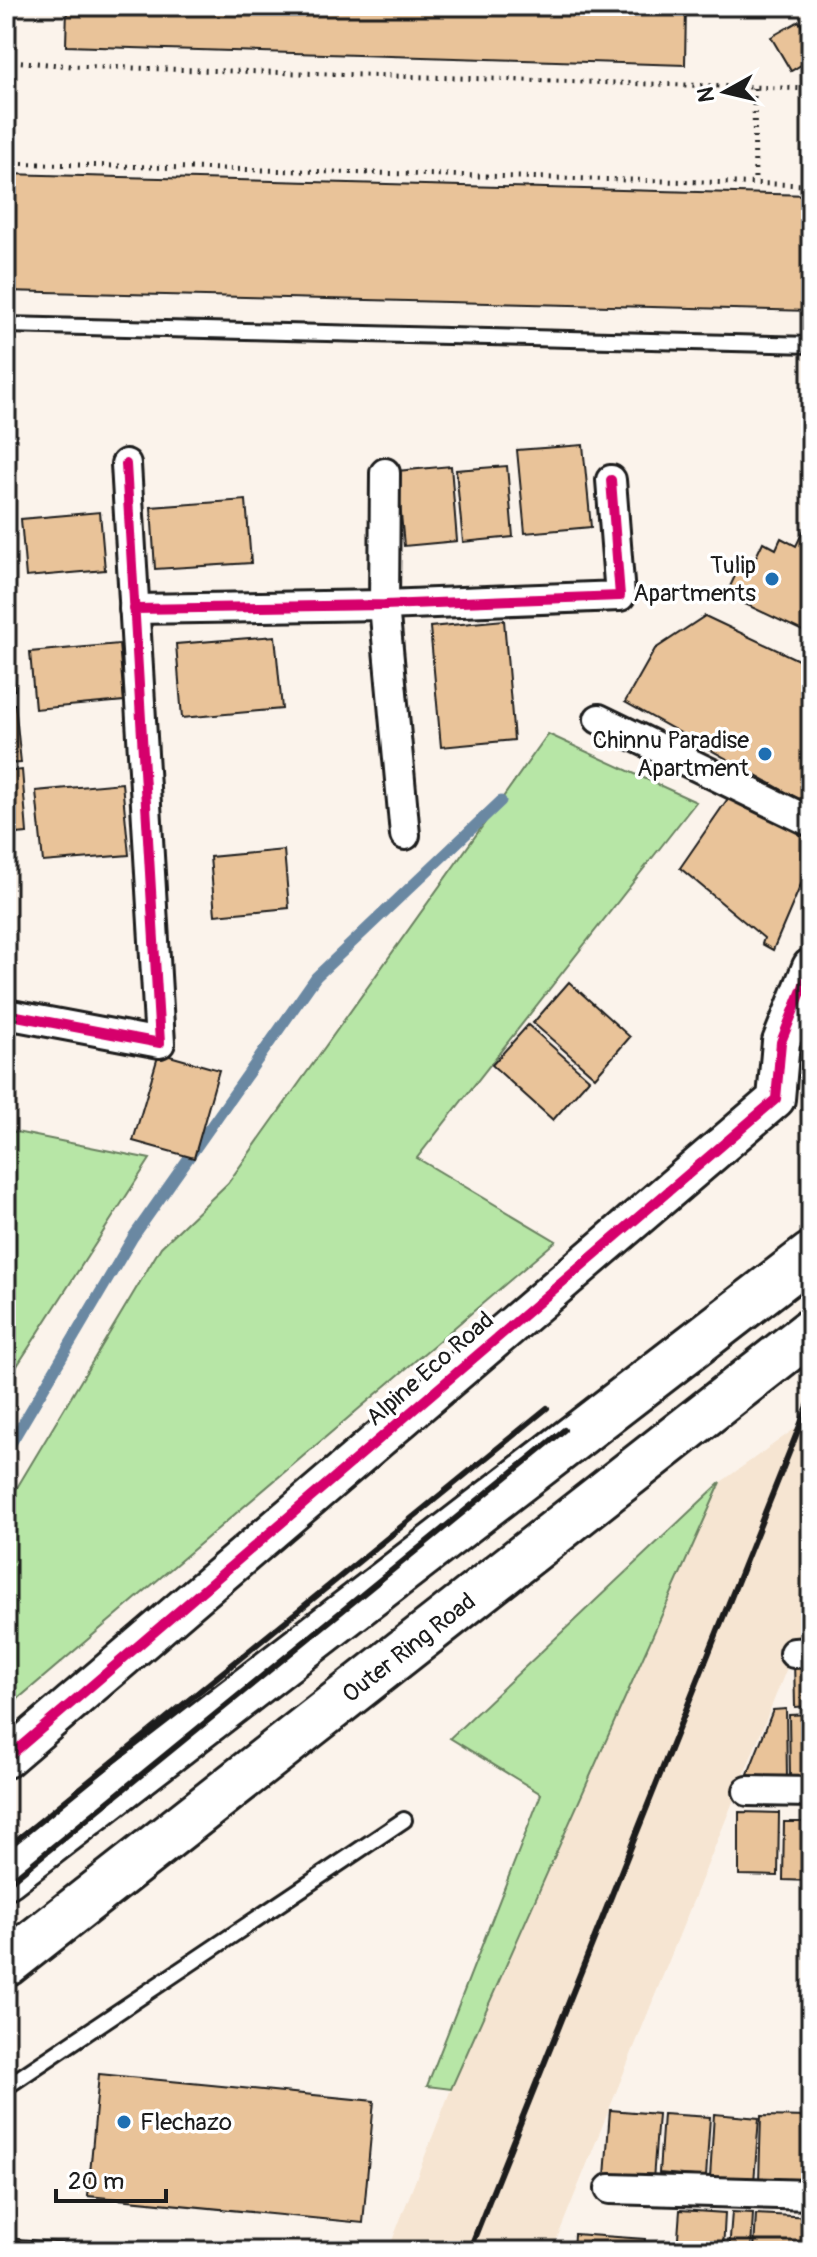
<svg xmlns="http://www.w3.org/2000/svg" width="817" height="2257" font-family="Pangolin,sans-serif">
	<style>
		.built { fill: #f6e5d2 }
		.green { fill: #b7e6a6; stroke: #6a8161; stroke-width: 2 }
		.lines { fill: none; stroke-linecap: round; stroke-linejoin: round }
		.stream { stroke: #6b88a2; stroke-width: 11 }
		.building { fill: #e9c399; stroke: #1c1c1c; stroke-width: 2 }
		.service-casing { stroke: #1c1c1c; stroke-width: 20 }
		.minor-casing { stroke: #1c1c1c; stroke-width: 34 }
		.tertiary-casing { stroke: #1c1c1c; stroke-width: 42 }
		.trunk-casing { stroke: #1c1c1c; stroke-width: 50 }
		.path { stroke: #1c1c1c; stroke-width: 5; stroke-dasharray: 2 6; stroke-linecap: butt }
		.service { stroke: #fff; stroke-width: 14 }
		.minor { stroke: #fff; stroke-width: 28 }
		.tertiary { stroke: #fff; stroke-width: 36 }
		.trunk { stroke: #fff; stroke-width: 44 }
		.rail { stroke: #1c1c1c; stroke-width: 6 }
		.cycleway-casing { stroke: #fff; stroke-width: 15 }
		.cycleway { stroke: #d6006c; stroke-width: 10 }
		.poi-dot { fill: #1f6fb2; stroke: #fff; stroke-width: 3 }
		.labels { text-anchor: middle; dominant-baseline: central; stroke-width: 7; stroke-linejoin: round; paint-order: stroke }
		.poi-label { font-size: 24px; fill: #1c1c1c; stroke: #fff; text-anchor: end }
		.street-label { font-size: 24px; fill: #1c1c1c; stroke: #fff }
	</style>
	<rect width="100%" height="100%" fill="#fbf3eb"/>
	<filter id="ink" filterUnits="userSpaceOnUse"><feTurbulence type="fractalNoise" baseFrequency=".0125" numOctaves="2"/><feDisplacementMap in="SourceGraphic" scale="16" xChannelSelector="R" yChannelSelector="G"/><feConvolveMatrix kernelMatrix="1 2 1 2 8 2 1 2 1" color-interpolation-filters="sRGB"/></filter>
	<g filter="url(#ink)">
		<path class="built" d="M811,1417V1608L552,2251H388L451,2089L721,1482Z"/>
		<g class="green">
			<path d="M548,734L696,802L417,1158L556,1241L6,1709V1506L161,1247L228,1183Z"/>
			<path d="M6,1130L150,1159L6,1383Z"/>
			<path d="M721,1482L451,2089L427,2086L541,1794L450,1738Z"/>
		</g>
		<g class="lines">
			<path class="stream" d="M6,1452L133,1237L316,977L501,801"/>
		</g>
		<g class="building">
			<path d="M67,6H686L685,65L66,46Z"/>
			<path d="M799,21L811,43V59L791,71L771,37Z"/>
			<path d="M6,174L811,195V311L6,291Z"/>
			<path d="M583,445L591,527L525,533L517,450Z"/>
			<path d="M451,466L457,541L404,546L397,471Z"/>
			<path d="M507,466L513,537L463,542L456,470Z"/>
			<path d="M246,500L251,563L155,569L151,507Z"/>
			<path d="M100,512L105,570L26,577L21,519Z"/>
			<path d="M811,515V635L726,595L743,559L753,563L763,542L776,549L781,538L796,546Z"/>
			<path d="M705,616L811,666V806L625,702L655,649Z"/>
			<path d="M504,620L514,740L441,747L430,627Z"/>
			<path d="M10,633L15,690L6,691V634Z"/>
			<path d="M275,636L282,709L182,718L176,644Z"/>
			<path d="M119,644L124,701L35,709L30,652Z"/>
			<path d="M6,704H15L21,763L6,764Z"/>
			<path d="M22,770L27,833L6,835V772Z"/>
			<path d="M122,783L129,855L43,862L36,791Z"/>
			<path d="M729,797L811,836V861L773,950L762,944L764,938L680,868Z"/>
			<path d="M284,850L289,908L215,915L210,857Z"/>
			<path d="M569,982L630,1037L595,1077L533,1023Z"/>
			<path d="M528,1025L589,1079L553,1120L492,1065Z"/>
			<path d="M159,1053L219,1070L194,1158L133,1141Z"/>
			<path d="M794,1659H811V1706L795,1707Z"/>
			<path d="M786,1709L787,1778L746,1779L773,1710Z"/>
			<path d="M811,1714V1777H790L789,1715Z"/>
			<path d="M739,1812L779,1813L778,1876L739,1875Z"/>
			<path d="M784,1822H811V1881L783,1880Z"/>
			<path d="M99,2074L374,2101L363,2223L88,2196Z"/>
			<path d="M610,2110L658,2114L653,2180L605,2176Z"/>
			<path d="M663,2114L710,2117L706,2177L659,2173Z"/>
			<path d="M714,2114L759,2118L754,2182L710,2178Z"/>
			<path d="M761,2116L809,2117L807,2184L759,2182Z"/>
			<path d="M680,2210L725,2213L723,2251H677Z"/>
			<path d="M732,2212L753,2213L751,2251H729Z"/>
			<path d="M756,2214L811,2217V2251H754Z"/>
			<path d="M574,2234L645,2239L644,2251H573Z"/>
			<path d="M6,2238L102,2246L101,2251H6Z"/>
		</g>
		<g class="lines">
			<defs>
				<g id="service">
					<path d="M6,325L811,345"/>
					<path d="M6,2087L404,1820"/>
				</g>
				<g id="minor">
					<path d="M385,473L384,605L405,835"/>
					<path d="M134,609L384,605L620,596L611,480"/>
					<path d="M599,719L811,822"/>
					<path d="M6,1014L160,1043L126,464"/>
					<path d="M794,1653L811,1652"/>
					<path d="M748,1791L811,1792"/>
					<path d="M610,2189L811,2195"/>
				</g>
				<path id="tertiary" d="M6,1759L776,1099L781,1042L811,967"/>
				<g id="trunk">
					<path d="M6,1876L811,1255"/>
					<path d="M6,1964L811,1331"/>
				</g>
			</defs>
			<use href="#service" class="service-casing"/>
			<use href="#minor" class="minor-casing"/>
			<use href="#tertiary" class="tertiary-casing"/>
			<use href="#trunk" class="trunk-casing"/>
			<g class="path">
				<path d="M9,6L12,61L72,66L811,89"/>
				<path d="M754,88L755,184"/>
				<path d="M6,163L811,185"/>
			</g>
			<use href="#service" class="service"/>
			<use href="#minor" class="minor"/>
			<use href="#tertiary" class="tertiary"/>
			<use href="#trunk" class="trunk"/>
			<g class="rail">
				<path d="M6,1849L547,1408"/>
				<path d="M6,1885L564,1430"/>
				<path d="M469,2251L811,1398"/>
			</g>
			<defs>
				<g id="cycleway">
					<path d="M134,609L384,605L620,596L611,480"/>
					<path d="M6,1014L160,1043L126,464"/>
					<path d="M6,1759L776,1099L781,1042L811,967"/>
				</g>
			</defs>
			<use href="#cycleway" class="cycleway-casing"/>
			<use href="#cycleway" class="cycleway"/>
		</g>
	</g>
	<g class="poi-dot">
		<circle cx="772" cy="579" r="8"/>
		<circle cx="765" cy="754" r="8"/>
		<circle cx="124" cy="2122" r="8"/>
	</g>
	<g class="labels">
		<g class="poi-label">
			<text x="756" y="565">Tulip<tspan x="756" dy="28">Apartments</tspan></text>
			<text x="749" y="740">Chinnu Paradise<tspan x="749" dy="28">Apartment</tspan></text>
			<text x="140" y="2122" text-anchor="start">Flechazo</text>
		</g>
		<g class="street-label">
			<text transform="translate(430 1369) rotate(-41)">Alpine Eco Road</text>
			<text transform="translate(409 1648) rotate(-38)">Outer Ring Road</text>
		</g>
	</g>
	<rect width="817" height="2257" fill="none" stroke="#fff" stroke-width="32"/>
	<rect x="16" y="16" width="785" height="2225" fill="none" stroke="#1c1c1c" stroke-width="3" filter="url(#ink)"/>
	<g transform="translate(725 92) rotate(262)" stroke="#ffffff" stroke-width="6" paint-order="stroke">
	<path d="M0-6L14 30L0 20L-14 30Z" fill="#1c1c1c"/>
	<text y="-12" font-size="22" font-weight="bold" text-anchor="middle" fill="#1c1c1c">N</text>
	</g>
	<path d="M56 2189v12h110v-12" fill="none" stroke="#1c1c1c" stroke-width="4"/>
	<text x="68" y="2189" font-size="24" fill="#1c1c1c" stroke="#ffffff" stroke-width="6" paint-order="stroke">20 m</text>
</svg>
